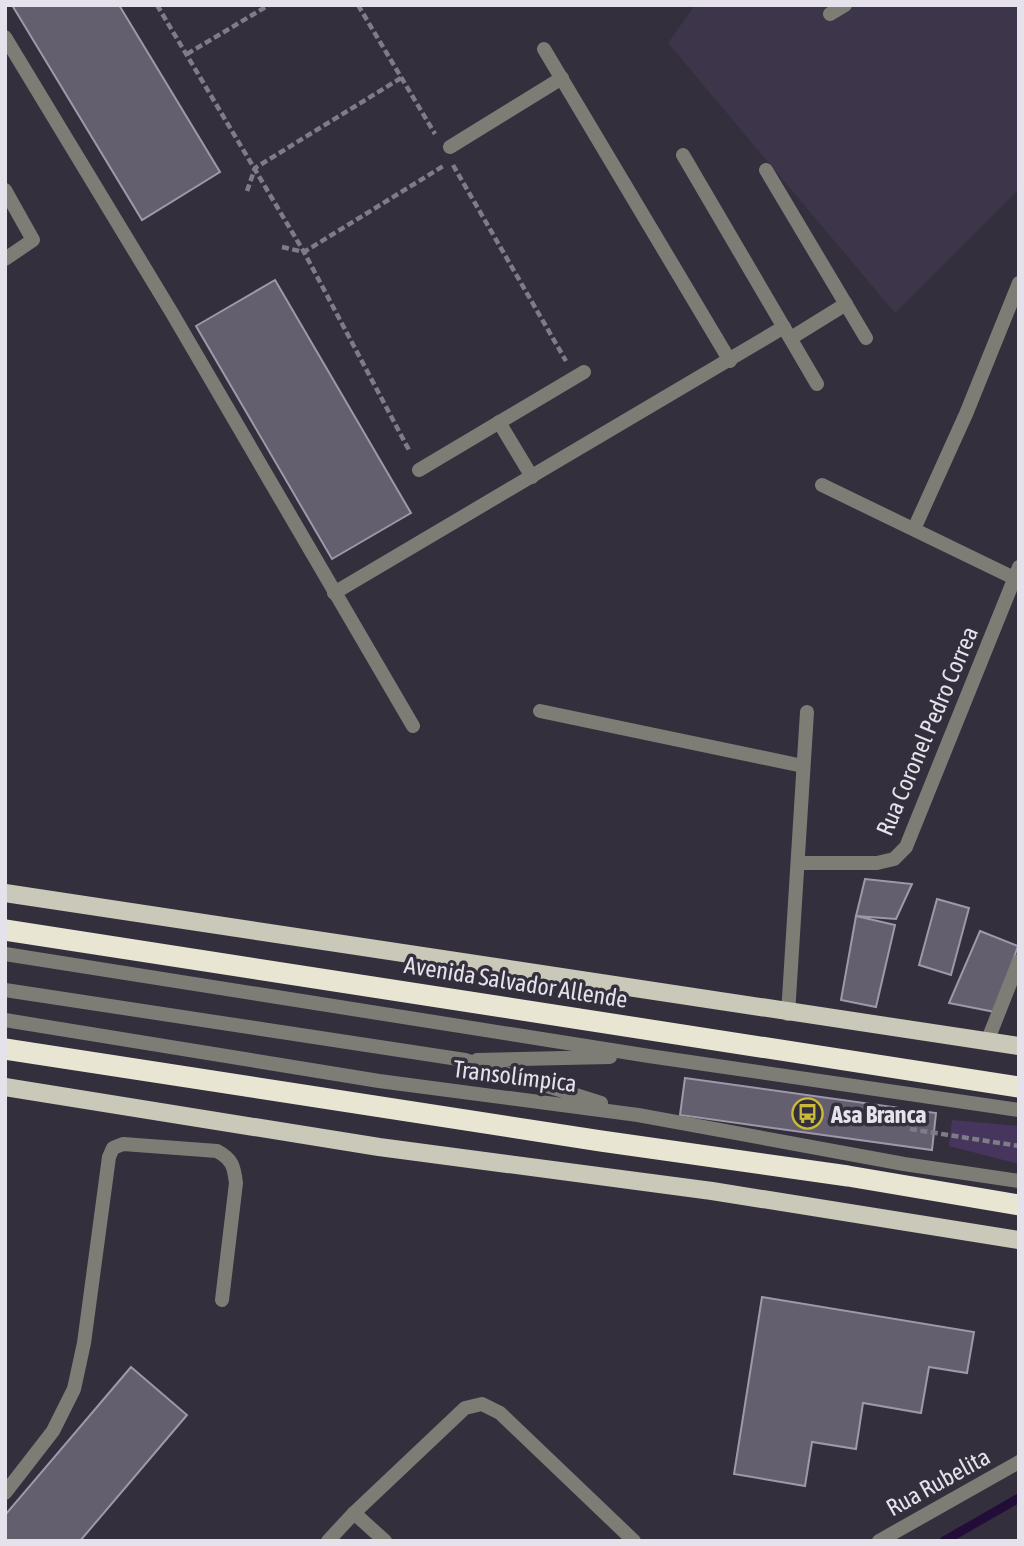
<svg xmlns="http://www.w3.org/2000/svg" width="1024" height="1546" font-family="'Asap Condensed',sans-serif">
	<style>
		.built { fill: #3d3549 }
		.green { fill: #46365e }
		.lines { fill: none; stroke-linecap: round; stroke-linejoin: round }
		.stream { stroke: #220d39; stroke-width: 9 }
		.building { fill: #645f6e; stroke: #9e98a9; stroke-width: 2 }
		.path { stroke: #807c87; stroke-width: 4.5; stroke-dasharray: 7 3.5; stroke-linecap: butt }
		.lane { stroke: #7e7d75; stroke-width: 14 }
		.street { stroke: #7e7d75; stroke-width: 14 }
		.primary { stroke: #cac8b8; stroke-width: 18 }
		.highway { stroke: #e8e6d2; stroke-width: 21 }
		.labels { text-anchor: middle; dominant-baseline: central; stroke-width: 7; stroke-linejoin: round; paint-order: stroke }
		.street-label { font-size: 24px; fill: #e5e2eb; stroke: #342f3d }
		.poi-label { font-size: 24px; font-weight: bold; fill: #e5e2eb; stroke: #342f3d; text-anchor: start }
	</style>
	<rect width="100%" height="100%" fill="#342f3d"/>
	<path class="built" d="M695,5H1019V189L895,313L668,43Z"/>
	<path class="green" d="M952,1120L1019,1126V1164L949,1146Z"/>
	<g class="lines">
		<path class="stream" d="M944,1541L1019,1498"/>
	</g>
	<g class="building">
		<path d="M12,5H119L220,172L142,220Z"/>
		<path d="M275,280L411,513L332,559L196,326Z"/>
		<path d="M865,879L912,884L896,919L856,916Z"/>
		<path d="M937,899L969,908L951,975L919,965Z"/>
		<path d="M856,916L895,925L876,1007L841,1000Z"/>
		<path d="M980,931L1018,946L995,1012L949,1003Z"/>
		<path d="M685,1078L936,1113L932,1150L680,1115Z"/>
		<path d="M762,1297L974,1332L967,1373L929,1367L921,1413L863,1403L856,1449L812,1442L805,1486L734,1474Z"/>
		<path d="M131,1367L187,1415L80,1541H5V1515Z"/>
	</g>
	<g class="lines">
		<g class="path">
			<path d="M157,5L304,252L410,452"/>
			<path d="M358,5L435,134"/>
			<path d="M187,54L269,5"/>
			<path d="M453,165L566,361"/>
			<path d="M247,191L255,168L401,78"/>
			<path d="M282,247L304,252L445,165"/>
			<path d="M910,1129L1019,1146"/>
		</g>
		<g class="lane">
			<path d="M830,14L845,5"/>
			<path d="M5,37L172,313L413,726"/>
			<path d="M544,49L730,361"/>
			<path d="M450,147L562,78"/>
			<path d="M683,155L817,384"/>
			<path d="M766,170L866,338"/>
			<path d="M5,190L33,240L5,259"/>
			<path d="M791,338L846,304"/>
			<path d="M499,422L532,477"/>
			<path d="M419,470L584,372"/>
			<path d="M334,593L784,327"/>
			<path d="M5,954L649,1056L1019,1110"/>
			<path d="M5,990L465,1060L601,1103"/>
			<path d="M5,1020L379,1081L638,1115L904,1164L1019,1181"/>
			<path d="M477,1060L610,1057"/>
			<path d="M5,1493L53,1431L74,1389L84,1343L109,1157L113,1148L123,1144L217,1151C232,1159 234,1166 236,1183L222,1300"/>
			<path d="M354,1513L385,1541"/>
			<path d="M328,1541L354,1513L465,1408L482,1404L500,1413L634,1541"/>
		</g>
		<g class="street">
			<path d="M822,485L1014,578"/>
			<path d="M914,529L966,414L1019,283"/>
			<path d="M540,711L803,766"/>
			<path d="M798,863H877L894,859L906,847L1019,567"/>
			<path d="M788,1014L807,712"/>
			<path d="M987,1042L1019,961"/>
			<path d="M879,1541L1019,1462"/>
		</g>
		<g class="primary">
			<path d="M5,893L1019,1046"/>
			<path d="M5,1087L379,1147L712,1191L1019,1240"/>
		</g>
		<g class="highway">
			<path d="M5,930L1019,1087"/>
			<path d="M5,1049L601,1141L848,1176L1019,1205"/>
		</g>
	</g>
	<defs>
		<symbol id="bus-ring" viewBox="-11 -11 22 22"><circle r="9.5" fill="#342f3d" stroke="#cbba39" stroke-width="1.5"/><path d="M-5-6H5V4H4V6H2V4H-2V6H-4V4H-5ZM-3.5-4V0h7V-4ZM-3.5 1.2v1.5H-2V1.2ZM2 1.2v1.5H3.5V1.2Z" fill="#cbba39"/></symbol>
	</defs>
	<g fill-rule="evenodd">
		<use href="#bus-ring" x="790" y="1096" width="35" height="35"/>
	</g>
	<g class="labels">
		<g class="street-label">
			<text transform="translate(927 731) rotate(-67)">Rua Coronel Pedro Correa</text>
			<text transform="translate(516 982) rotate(9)">Avenida Salvador Allende</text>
			<text transform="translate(515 1076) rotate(7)">Transolímpica</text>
			<text transform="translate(938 1482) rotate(-29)">Rua Rubelita</text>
		</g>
		<g class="poi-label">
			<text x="831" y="1114">Asa Branca</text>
		</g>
	</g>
	<rect width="1024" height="1546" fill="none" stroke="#e5e2eb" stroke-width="14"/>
</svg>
